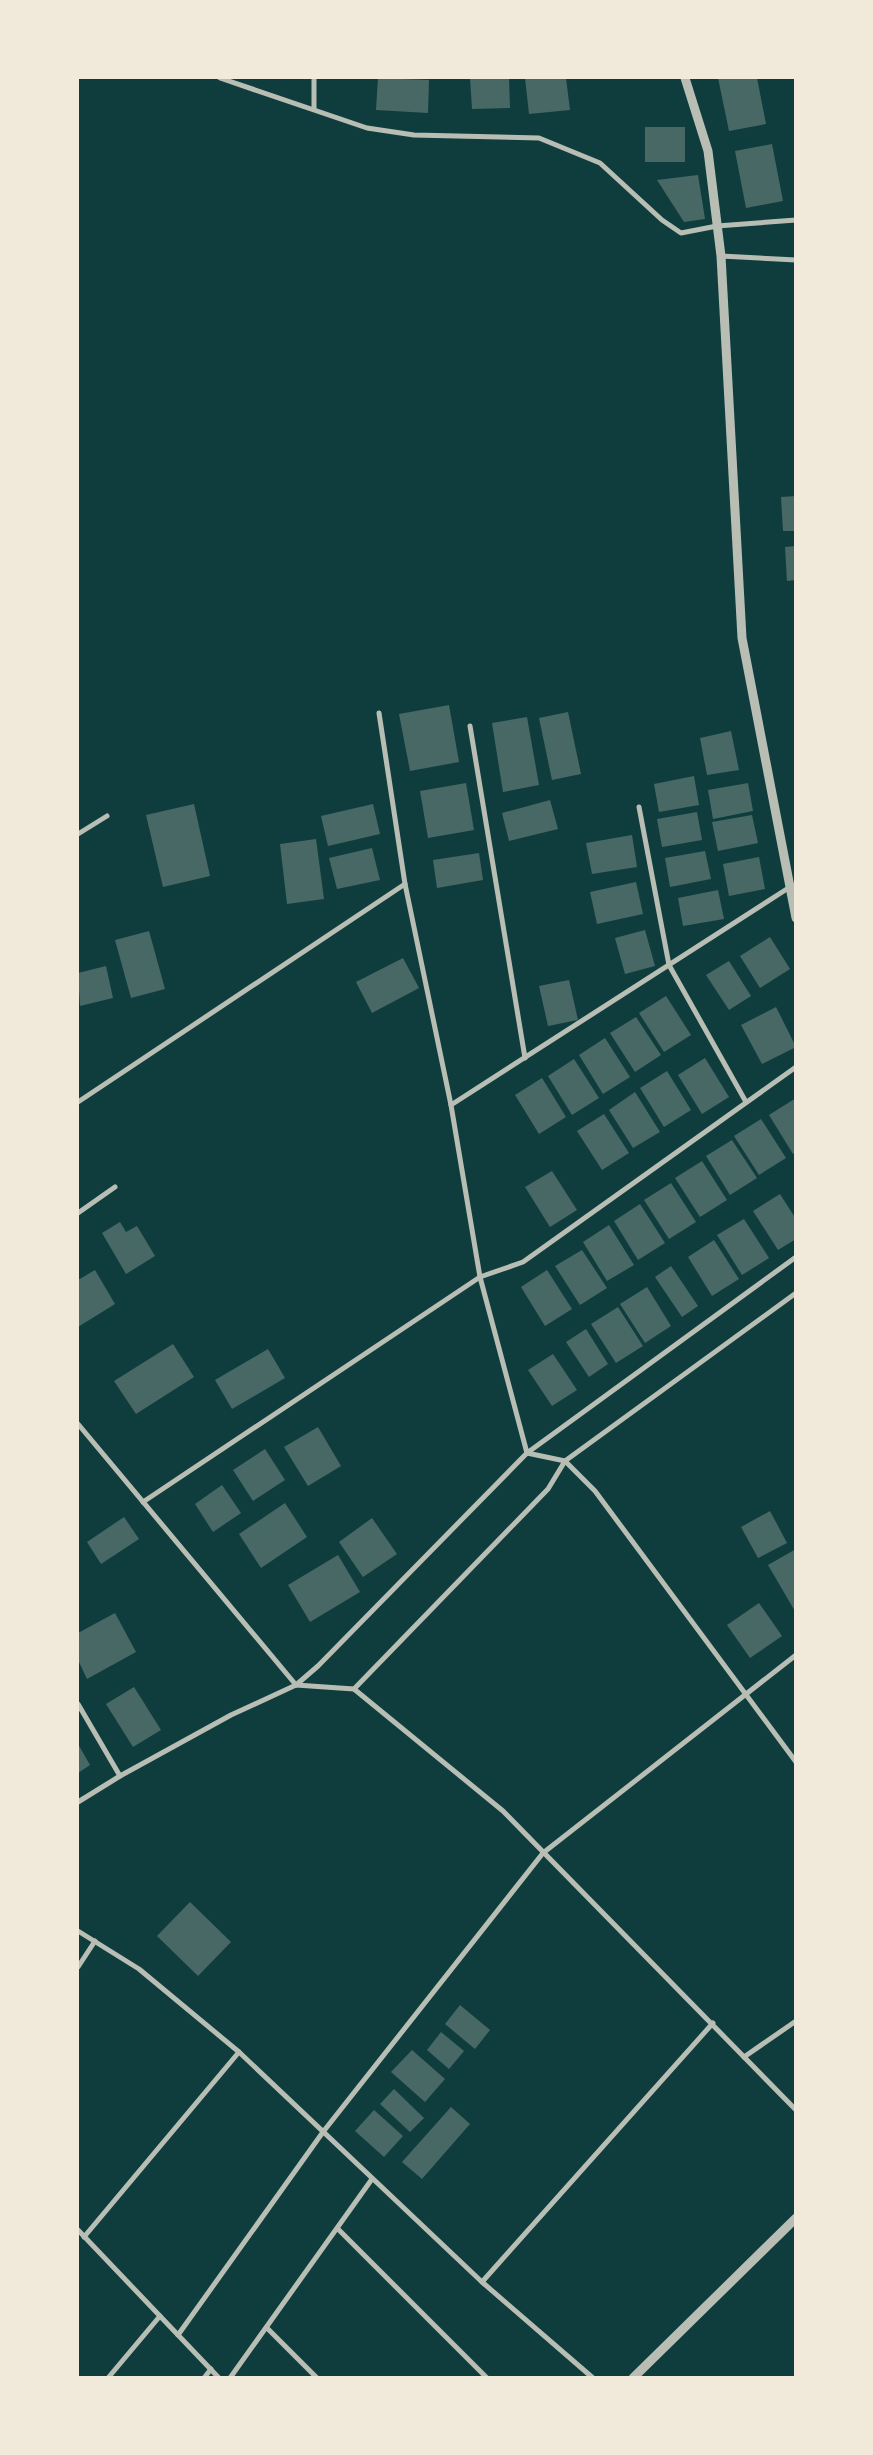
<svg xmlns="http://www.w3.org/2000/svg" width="873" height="2455" font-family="'Fira Sans',sans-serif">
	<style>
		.building { fill: #486865 }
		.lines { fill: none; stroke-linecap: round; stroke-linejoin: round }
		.minor { stroke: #b8beb3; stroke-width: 5 }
		.tertiary { stroke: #b8beb3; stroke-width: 9 }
	</style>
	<rect width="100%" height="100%" fill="#0f3d3e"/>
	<g class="building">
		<path d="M378,78L429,80L428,113L376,110Z"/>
		<path d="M470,78H509L510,108L472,109Z"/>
		<path d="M525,78H566L570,110L529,114Z"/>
		<path d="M718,78H757L766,124L729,131Z"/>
		<rect x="645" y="127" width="40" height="35"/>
		<path d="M772,144L783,201L746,208L735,151Z"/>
		<path d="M698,175L705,219L684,222L657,180Z"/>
		<path d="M796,496V531H783L781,497Z"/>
		<path d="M796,546V580L787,581L785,547Z"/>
		<path d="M449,705L459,762L410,771L399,714Z"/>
		<path d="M568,712L581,774L552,780L539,718Z"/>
		<path d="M527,717L539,785L503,792L492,723Z"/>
		<path d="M731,731L739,770L707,775L700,738Z"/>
		<path d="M694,776L699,805L659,812L654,784Z"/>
		<path d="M466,783L474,830L428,838L420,791Z"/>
		<path d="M748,783L753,811L713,819L708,790Z"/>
		<path d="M550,800L558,829L509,841L502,813Z"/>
		<path d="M194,804L210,876L163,887L146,815Z"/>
		<path d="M373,804L380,834L328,846L321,816Z"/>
		<path d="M697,812L702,840L662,847L657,819Z"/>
		<path d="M752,815L758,843L718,851L712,822Z"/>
		<path d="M632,835L637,867L592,874L586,843Z"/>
		<path d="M316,839L324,899L287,904L280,844Z"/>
		<path d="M372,848L380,880L337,889L329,858Z"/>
		<path d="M705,851L711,879L670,887L665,858Z"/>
		<path d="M479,853L483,880L437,888L433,860Z"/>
		<path d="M759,857L765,889L729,896L723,864Z"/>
		<path d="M636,882L643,914L597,924L590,892Z"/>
		<path d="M718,890L724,919L683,926L678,898Z"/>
		<path d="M645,930L655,966L625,974L615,938Z"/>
		<path d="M149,931L165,989L131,998L115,940Z"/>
		<path d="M770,937L790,969L760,988L740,956Z"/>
		<path d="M403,958L419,988L372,1013L356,982Z"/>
		<path d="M729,961L751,996L729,1010L706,975Z"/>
		<path d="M106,966L113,998L80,1006L78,973Z"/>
		<path d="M569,980L578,1020L548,1026L539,986Z"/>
		<path d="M666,996L691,1035L664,1052L639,1013Z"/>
		<path d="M776,1007L796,1047L762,1064L741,1025Z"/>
		<path d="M636,1017L661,1055L635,1072L610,1033Z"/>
		<path d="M605,1038L630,1077L603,1094L579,1055Z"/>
		<path d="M705,1058L729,1097L702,1114L678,1075Z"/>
		<path d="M574,1059L599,1098L572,1115L548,1076Z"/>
		<path d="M667,1071L691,1110L664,1127L640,1088Z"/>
		<path d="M542,1078L566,1117L539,1134L515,1095Z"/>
		<path d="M635,1092L660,1132L633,1148L609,1110Z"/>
		<path d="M796,1098V1152L793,1154L769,1115Z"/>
		<path d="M604,1114L629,1153L602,1170L577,1131Z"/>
		<path d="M761,1119L786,1158L759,1175L734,1136Z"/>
		<path d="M732,1140L757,1178L730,1195L706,1156Z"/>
		<path d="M702,1161L727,1200L700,1217L675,1178Z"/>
		<path d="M552,1171L577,1210L550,1227L525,1187Z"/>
		<path d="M671,1183L696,1222L669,1239L644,1200Z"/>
		<path d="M780,1194L796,1219V1239L778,1250L753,1211Z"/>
		<path d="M640,1204L665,1243L638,1260L614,1221Z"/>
		<path d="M744,1219L769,1258L742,1275L717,1235Z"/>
		<path d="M120,1222L126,1232L137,1226L155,1256L126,1274L102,1233Z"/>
		<path d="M609,1225L634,1265L607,1281L583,1242Z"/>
		<path d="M714,1240L739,1279L712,1296L688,1257Z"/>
		<path d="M582,1250L607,1288L580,1305L555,1266Z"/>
		<path d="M671,1266L698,1306L682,1317L655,1277Z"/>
		<path d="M95,1270L115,1304L78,1327V1280Z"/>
		<path d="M547,1270L572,1309L545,1326L521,1287Z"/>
		<path d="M647,1287L671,1326L645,1343L620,1304Z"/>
		<path d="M618,1307L643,1346L616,1363L591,1324Z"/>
		<path d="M586,1329L608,1364L589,1377L566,1342Z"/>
		<path d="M173,1344L194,1377L136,1414L114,1381Z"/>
		<path d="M268,1349L285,1378L232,1409L215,1380Z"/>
		<path d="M553,1354L577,1390L552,1406L528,1370Z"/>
		<path d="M318,1427L341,1466L308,1486L284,1447Z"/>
		<path d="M265,1449L285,1480L253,1501L233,1470Z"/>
		<path d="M222,1485L241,1513L213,1532L195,1504Z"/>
		<path d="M285,1503L307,1537L261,1568L239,1534Z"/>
		<path d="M770,1511L787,1543L758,1558L741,1527Z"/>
		<path d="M124,1517L139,1539L101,1564L87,1542Z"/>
		<path d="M372,1518L397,1554L363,1577L339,1542Z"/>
		<path d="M796,1549V1613L768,1565Z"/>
		<path d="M338,1555L360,1592L310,1622L288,1585Z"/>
		<path d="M759,1603L782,1636L750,1658L727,1625Z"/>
		<path d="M115,1613L136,1652L87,1679L78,1660V1633Z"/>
		<path d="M134,1687L161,1730L133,1747L106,1704Z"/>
		<path d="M78,1744L90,1765L78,1773Z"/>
		<path d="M190,1902L231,1942L198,1976L157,1936Z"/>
		<path d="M460,2005L490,2030L475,2049L445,2024Z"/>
		<path d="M441,2032L464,2051L449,2069L427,2050Z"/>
		<path d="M412,2050L445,2079L425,2102L391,2072Z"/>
		<path d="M394,2089L424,2118L410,2132L380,2104Z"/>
		<path d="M451,2107L470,2124L422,2179L402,2162Z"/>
		<path d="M374,2110L403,2136L384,2157L355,2131Z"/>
	</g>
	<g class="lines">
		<g class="minor">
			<path d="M220,78L367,128L414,135L539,138L600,163L662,220L681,233L717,226L796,220"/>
			<path d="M314,109V78"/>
			<path d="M721,256L796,260"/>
			<path d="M379,713L405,884L451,1105L480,1277L527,1453L565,1461L595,1491L796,1762"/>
			<path d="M470,726L525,1058"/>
			<path d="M639,807L669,965L746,1102"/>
			<path d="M78,834L107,816"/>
			<path d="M78,1102L405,884"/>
			<path d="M451,1105L790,887"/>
			<path d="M78,1213L115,1187"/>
			<path d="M78,1424L296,1685"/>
			<path d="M143,1502L480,1277L523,1262L796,1067"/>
			<path d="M296,1685L354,1689L503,1811L796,2110"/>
			<path d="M354,1689L548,1489L565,1461L796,1293"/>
			<path d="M78,1704L120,1776"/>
			<path d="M78,1802L120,1776L231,1715L296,1685L318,1666L527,1453L796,1257"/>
			<path d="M78,1931L139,1969L239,2052L482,2282L593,2378"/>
			<path d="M78,1967L95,1941"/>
			<path d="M744,2057L796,2021"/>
			<path d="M338,2229L487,2378"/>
			<path d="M78,2230L219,2378"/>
			<path d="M84,2237L239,2052"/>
			<path d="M482,2282L713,2023"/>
			<path d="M267,2328L317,2378"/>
			<path d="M178,2335L323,2132L543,1853L796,1655"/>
			<path d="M108,2378L160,2316"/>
			<path d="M204,2378L211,2369"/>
			<path d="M230,2378L372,2179"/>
		</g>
		<g class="tertiary">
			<path d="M685,78L708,151L721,256L742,638L796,918"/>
			<path d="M633,2378L796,2218"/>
		</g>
	</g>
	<rect width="873" height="2455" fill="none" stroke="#f1e9da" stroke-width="158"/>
</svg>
